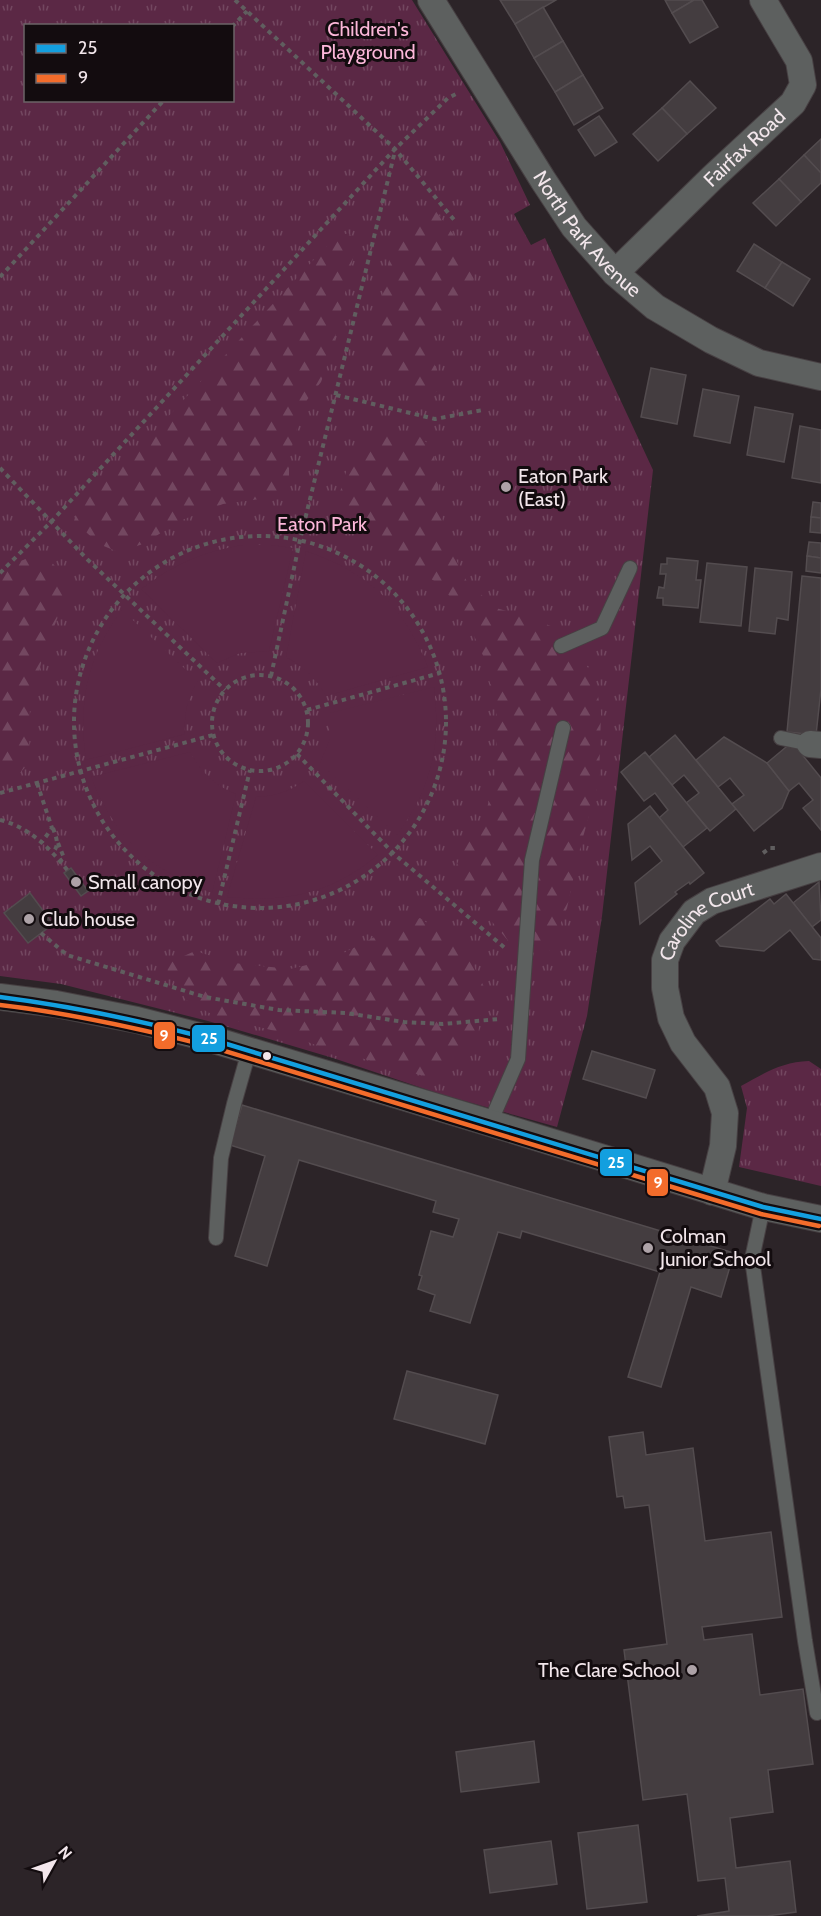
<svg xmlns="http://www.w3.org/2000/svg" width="821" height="1916" font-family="Cabin,sans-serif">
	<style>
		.grass { fill: url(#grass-tufts); fill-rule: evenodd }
		.forest { fill: url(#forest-firs) }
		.garden { fill: #5b2845 }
		.building { fill: #443d40; stroke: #534c4f; stroke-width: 1.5 }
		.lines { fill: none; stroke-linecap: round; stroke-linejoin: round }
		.lane-casing { stroke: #474043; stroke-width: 16 }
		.street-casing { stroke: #474043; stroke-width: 28 }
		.path { stroke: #605e5f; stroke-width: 4; stroke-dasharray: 4.5 4.5; stroke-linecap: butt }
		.lane { stroke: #5d605f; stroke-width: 14 }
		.street { stroke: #5d605f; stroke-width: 26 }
		.bus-1-casing { stroke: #130c0f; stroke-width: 9 }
		.bus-2-casing { stroke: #130c0f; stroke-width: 9 }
		.bus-1 { stroke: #139fdf; stroke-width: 4.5 }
		.bus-2 { stroke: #f36c2b; stroke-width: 4.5 }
		.poi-dot { fill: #ada2a7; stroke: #130c0f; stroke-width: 2 }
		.bus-dot { fill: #f2e6eb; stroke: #130c0f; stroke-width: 2 }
		.labels { text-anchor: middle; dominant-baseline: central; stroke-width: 6; stroke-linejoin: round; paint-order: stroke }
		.park-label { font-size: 20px; fill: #fcb7d9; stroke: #130c0f }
		.street-label { font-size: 20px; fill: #f2e6eb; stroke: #130c0f }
		.poi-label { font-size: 20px; fill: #f2e6eb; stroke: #130c0f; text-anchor: start }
		.line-badge { stroke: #130c0f; stroke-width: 2 }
		.badge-label { font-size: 16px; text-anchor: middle; font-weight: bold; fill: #fff }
	</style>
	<defs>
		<pattern id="grass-tufts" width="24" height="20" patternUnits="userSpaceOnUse" patternTransform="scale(1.5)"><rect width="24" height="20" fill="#5b2845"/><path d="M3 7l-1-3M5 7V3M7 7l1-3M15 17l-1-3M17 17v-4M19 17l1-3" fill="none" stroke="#734760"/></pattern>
		<pattern id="forest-firs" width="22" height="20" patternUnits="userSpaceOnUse" patternTransform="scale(1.5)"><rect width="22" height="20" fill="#5b2845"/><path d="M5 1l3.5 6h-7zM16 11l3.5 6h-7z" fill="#734760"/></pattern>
	</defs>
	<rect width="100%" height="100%" fill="#2c2428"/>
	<g class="grass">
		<path d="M0,0H412L500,142L530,205L514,214L531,245L545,238L653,470L602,916L587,1016L557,1127L440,1094L333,1058L208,1021L61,984L0,976ZM26,26H232V100H26Z"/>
		<path d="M809,1061L821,1069V1186L739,1167L747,1108L741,1086C764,1073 782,1062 809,1061Z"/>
	</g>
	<g class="forest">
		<path d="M434,209L453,234L474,277L471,297L437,317L429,347L442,389L428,396L394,380L377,358L380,308L391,250L409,211Z"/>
		<path d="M348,233L357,240L331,355L321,382L307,400L299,420L289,458V482L267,498L223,504L182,520L143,544L118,552L99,544L74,521L78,508L83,502L126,462L334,238Z"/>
		<path d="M412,430L433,448L445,537L467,582L496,608L537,620L555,628L594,675L601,712L599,781L581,844L567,908L549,951L537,954L510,943L466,891L453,873L466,844L485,817L496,770L497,717L485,660L466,618L441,585L396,558L353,526L338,499L349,462L377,438Z"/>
		<path d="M31,557L50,560L70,585L44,653L30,703L29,763L20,773L0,779V577L10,565Z"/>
		<path d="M420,918L466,950L484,987L478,1036L447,1068L427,1077L319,1046L279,1032L215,1016L186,1000L164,965L195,951L234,963L290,969L332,959L392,928Z"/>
	</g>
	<g class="garden">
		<path d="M243,545H271L293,548L269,651L240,653L217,663L141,589C175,564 201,552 243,545Z"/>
		<path d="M306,551C369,573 403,605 428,667L326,696C316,678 304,667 286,657Z"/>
		<path d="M122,610L198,681C187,698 184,714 185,734L86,760C78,702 87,657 122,610Z"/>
		<path d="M434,687C441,745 432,787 397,835L320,763L330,739V713Z"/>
		<path d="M190,752C202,773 214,785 236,794L212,893C150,869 116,840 91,777Z"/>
		<path d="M304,781L378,855C329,895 288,902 227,897L256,797C274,796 289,792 304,781Z"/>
	</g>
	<g class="building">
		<path d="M500,0H556L515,24Z"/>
		<path d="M665,0H694L672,13Z"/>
		<path d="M694,0H702L718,27L690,43L672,13Z"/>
		<path d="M543,7L563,41L534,58L515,24Z"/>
		<path d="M563,41L583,75L555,92L534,58Z"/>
		<path d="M583,75L603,108L574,125L555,92Z"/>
		<path d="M690,81L716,108L687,134L662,108Z"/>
		<path d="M662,108L687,134L658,161L633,134Z"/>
		<path d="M599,116L617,142L595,156L578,130Z"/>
		<path d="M821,139V173L804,155Z"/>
		<path d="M804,155L821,173V183L801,202L779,179Z"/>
		<path d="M779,179L801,202L776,226L753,203Z"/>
		<path d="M754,244L782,262L765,288L737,271Z"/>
		<path d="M782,262L810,279L793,306L765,288Z"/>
		<path d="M651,368L686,375L677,424L641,417Z"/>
		<path d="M703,389L739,396L730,443L694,436Z"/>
		<path d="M755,407L793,414L784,462L747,455Z"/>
		<path d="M800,426L821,430V483L792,478Z"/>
		<path d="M813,502L821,503V518L811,517Z"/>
		<path d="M811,517L821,518V533L810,532Z"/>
		<path d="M809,542L821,543V558L807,556Z"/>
		<path d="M807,556L821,558V573L806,571Z"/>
		<path d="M667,558L698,561L696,580H701L698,608L663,605V598H657L659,587L664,588L666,574H660L661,564H667Z"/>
		<path d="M707,563L747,567L741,626L700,622Z"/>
		<path d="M755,568L792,572L788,620L777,618L775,634L749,631Z"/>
		<path d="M802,576L821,578V689L816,735L787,732Z"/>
		<path d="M675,735L736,809L710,831L686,803L699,793L684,775L672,785L649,757Z"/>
		<path d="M724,737L767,763L789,791L782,808L754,831L732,804L744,795L730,778L718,787L696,760Z"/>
		<path d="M792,742L821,778V830L803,808L813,800L799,783L789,791L767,763Z"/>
		<path d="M645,752L707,828L683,847L659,818L668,810L655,793L644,801L621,772Z"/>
		<path d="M650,806L704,873L690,884L689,882L675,892L677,894L640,924L635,883L662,861L650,846L632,860L628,824Z"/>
		<path d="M71,868L88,891L81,896L64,873Z"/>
		<path d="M819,882L821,920L812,927L793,903Z"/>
		<path d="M30,893L53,924L28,943L4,913Z"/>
		<path d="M786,894L821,938V960L813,959L790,930L764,951L720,946L716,941L770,899L774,904Z"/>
		<path d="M592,1051L655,1070L646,1098L583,1079Z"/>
		<path d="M242,1105L734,1253L721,1297L691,1287L661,1387L628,1377L660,1272L522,1231L520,1238L498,1232L470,1323L430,1311L435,1295L418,1289L422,1276L419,1275L431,1231L453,1237L459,1219L433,1212L436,1201L299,1160L267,1266L235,1256L265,1156L230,1145Z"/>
		<path d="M407,1371L498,1395L485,1444L394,1419Z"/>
		<path d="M643,1432L646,1455L693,1448L705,1541L771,1532L782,1617L702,1627L704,1640L752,1634L760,1695L803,1689L813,1764L768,1770L773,1812L730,1818L736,1868L790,1861L796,1912L767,1916H697L729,1911L725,1878L698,1881L687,1794L643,1800L624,1650L667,1644L649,1505L625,1508L623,1496L617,1497L609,1437Z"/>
		<path d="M534,1741L539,1782L461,1792L456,1752Z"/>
		<path d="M638,1825L647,1902L587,1909L578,1833Z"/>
		<path d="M551,1841L557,1884L490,1893L484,1850Z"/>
	</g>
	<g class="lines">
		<defs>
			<g id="lane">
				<path d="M561,646L602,628L630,568"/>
				<path d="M781,738L810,744"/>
				<path d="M490,1123L518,1059L532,860L563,728"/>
				<path d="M763,1207L752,1259L805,1641L817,1713"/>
				<path d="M216,1238L221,1158L234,1104L249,1051"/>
			</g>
			<g id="street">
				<path id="s1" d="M431,0L543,180L574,227L615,273L655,307L711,340L759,363L821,377"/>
				<path id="s2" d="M615,273L713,177L793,103L803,85L799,61L763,0"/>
				<path d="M810,744L821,745"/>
				<path d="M0,997L56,1004L137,1020L207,1038L490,1123L763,1207L821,1219"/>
				<path id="s3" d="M712,1192L723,1146L725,1113L717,1087L683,1043L671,1018L665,988V960L672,941L694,912L712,901L821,866"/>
			</g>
		</defs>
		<use href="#lane" class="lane-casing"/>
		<use href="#street" class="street-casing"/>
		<g class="path">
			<path d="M235,0L395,149L455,221"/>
			<path d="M232,27L247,11"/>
			<path d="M0,277L164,100"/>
			<path d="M336,395L435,419L483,410"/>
			<path d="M0,468L88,560L225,690"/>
			<circle cx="260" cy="722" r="186"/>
			<path d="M0,573L51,522L395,149L448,98L456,94"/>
			<circle cx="260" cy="723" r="48"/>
			<path d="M271,676L300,540L395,151"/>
			<path d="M307,710L440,673"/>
			<path d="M297,754L393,853L505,948"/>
			<path d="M37,783L52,828L42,842"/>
			<path d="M0,793L213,735"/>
			<path d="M0,820C29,827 50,848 68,871"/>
			<path d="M53,828C56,837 60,845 53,852"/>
			<path d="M58,843L64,858L60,861"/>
			<path d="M763,853L770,848H778"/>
			<path d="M218,904L250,770"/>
			<path d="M41,933L67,955L205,997L279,1010L346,1013L404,1022L443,1024L499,1019"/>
		</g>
		<use href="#lane" class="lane"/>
		<use href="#street" class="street"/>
		<defs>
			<path id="bus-1" d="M0,997C70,1006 138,1020 207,1038L763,1207L821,1219"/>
			<path id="bus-2" d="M0,1005C70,1013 137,1028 205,1045L761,1214L819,1226"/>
		</defs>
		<use href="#bus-1" class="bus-1-casing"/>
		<use href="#bus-2" class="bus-2-casing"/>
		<use href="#bus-1" class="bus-1"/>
		<use href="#bus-2" class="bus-2"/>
	</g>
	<g class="poi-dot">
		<circle cx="506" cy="487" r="6"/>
		<circle cx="76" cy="882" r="6"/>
		<circle cx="29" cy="919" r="6"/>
		<circle cx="648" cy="1248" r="6"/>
		<circle cx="692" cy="1670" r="6"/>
	</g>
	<circle class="bus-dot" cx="267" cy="1056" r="5"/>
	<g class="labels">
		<g class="park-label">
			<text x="368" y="29">Children's<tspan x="368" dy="23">Playground</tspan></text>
			<text x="322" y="524">Eaton Park</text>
		</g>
		<g class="street-label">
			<text stroke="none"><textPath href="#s2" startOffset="180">Fairfax Road</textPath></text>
			<text stroke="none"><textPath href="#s1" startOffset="282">North Park Avenue</textPath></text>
			<text stroke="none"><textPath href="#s3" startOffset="310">Caroline Court</textPath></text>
		</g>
		<g class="poi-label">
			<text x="518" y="476">Eaton Park<tspan x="518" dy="23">(East)</tspan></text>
			<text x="88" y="882">Small canopy</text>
			<text x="41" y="919">Club house</text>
			<text x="660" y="1236">Colman<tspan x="660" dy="23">Junior School</tspan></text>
			<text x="680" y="1670" text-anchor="end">The Clare School</text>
		</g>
	</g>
	<g class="line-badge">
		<rect x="153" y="1021" width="23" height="29" rx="6" fill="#f36c2b"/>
		<rect x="191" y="1024" width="35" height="29" rx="6" fill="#139fdf"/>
		<rect x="599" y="1148" width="34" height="29" rx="6" fill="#139fdf"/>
		<rect x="646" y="1168" width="23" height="29" rx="6" fill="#f36c2b"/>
	</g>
	<g class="badge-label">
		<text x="164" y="1041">9</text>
		<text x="209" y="1044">25</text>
		<text x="616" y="1168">25</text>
		<text x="658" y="1188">9</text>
	</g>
	<rect x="24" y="24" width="210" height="78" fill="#130c0f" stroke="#6c6367" stroke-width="1.5"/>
	<rect x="36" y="44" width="30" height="9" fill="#139fdf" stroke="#6c6367" stroke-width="1.5"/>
	<text x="78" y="54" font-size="18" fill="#f2e6eb">25</text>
	<rect x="36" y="74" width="30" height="9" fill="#f36c2b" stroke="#6c6367" stroke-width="1.5"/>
	<text x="78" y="84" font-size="18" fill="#f2e6eb">9</text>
	<g transform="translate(54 1862) rotate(50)" stroke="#130c0f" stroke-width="4.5" paint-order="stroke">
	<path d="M0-4.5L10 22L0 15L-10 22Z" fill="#f2e6eb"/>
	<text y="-9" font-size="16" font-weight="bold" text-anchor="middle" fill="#f2e6eb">N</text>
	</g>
</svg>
